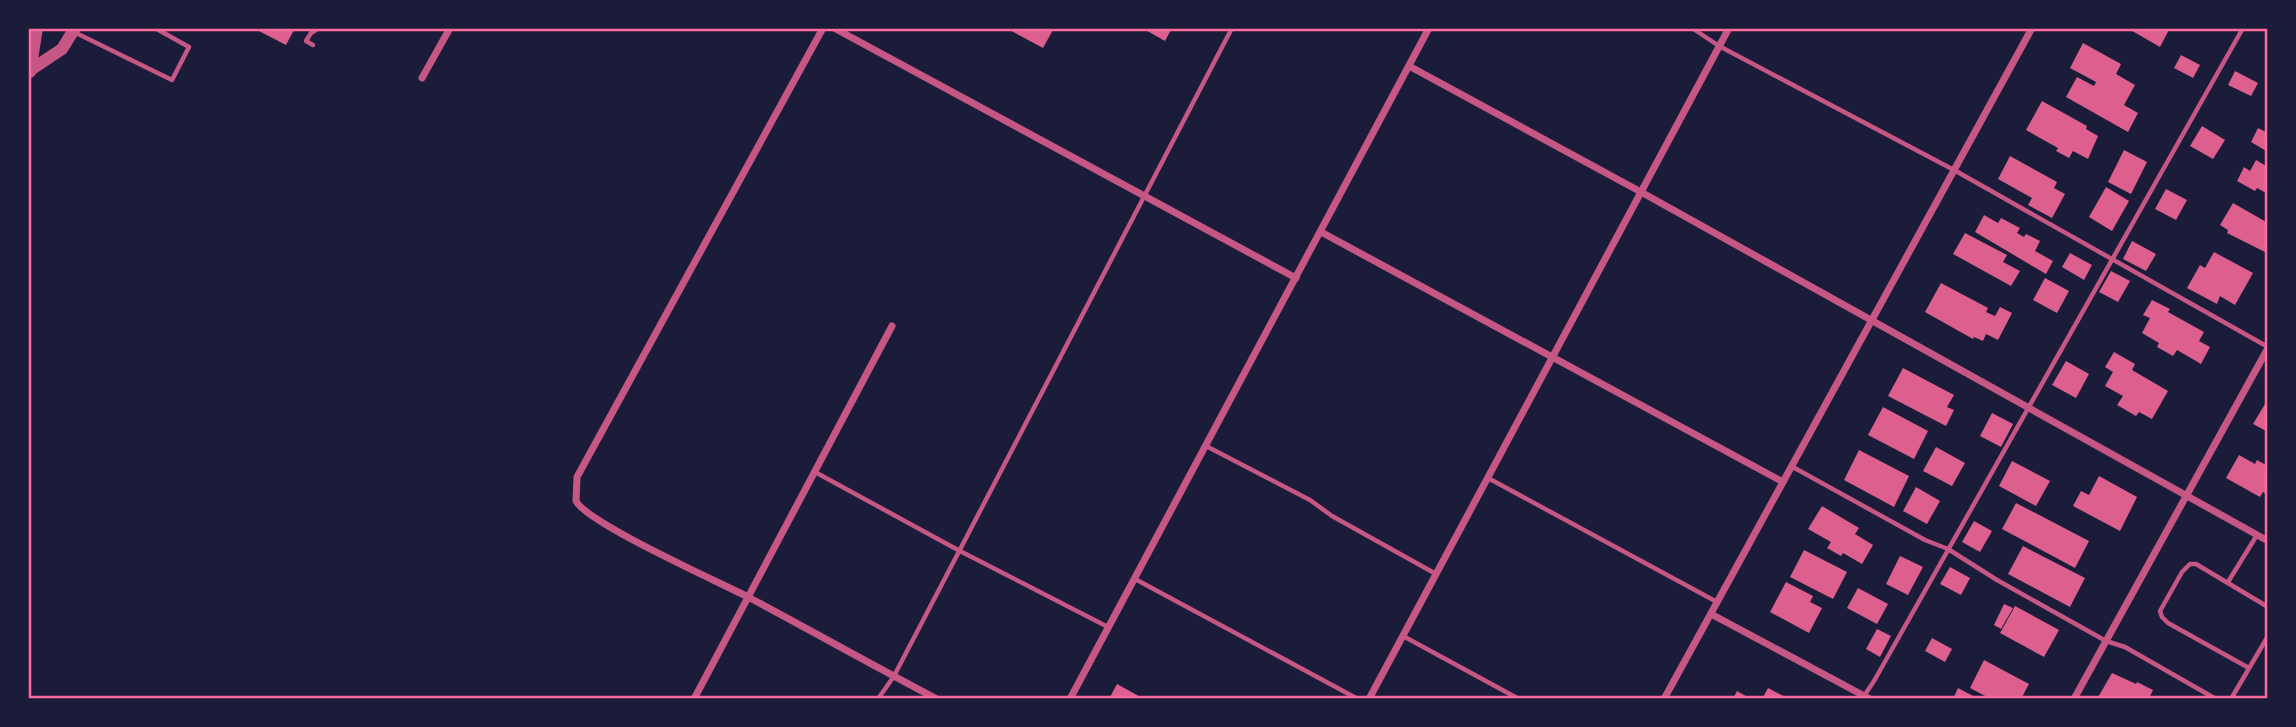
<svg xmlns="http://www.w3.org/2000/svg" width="2296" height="727" font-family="'DM Sans',sans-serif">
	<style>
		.building { fill: #dd5f8e }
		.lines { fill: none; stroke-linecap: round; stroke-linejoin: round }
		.service { stroke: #c65784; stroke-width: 4.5 }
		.minor { stroke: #c65784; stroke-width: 7 }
		.tertiary { stroke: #c65784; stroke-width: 12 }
		.neatline { fill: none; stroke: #ff6b9d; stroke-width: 2.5 }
	</style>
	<rect width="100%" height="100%" fill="#1b1b3a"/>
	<g class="building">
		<path d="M253,28H295L286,45Z"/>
		<path d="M1006,28H1054L1043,48Z"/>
		<path d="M1142,28H1172L1165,41Z"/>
		<path d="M2127,28H2170L2160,47Z"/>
		<path d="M2083,43L2121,64L2116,74L2135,85L2124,105L2138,113L2128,132L2066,97L2077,77L2094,86L2096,82L2070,68Z"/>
		<path d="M2181,55L2200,65L2193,78L2174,68Z"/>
		<path d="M2235,71L2258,83L2251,96L2228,85Z"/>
		<path d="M2042,101L2087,126L2086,129L2098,136L2088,159L2073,151L2069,158L2056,151L2058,148L2026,130Z"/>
		<path d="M2202,126L2225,140L2213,159L2190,146Z"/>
		<path d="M2258,128L2268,133V152L2251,142Z"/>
		<path d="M2124,150L2147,162L2131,194L2108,182Z"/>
		<path d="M2010,156L2057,182L2054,188L2065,194L2052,218L2028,205L2032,198L1998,179Z"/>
		<path d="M2256,160L2268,167V194L2257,188L2255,191L2237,181L2244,167L2250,171Z"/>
		<path d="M2106,187L2129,201L2112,231L2089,217Z"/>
		<path d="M2166,189L2187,200L2176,220L2155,209Z"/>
		<path d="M2233,203L2268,223L2267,253L2227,233L2228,230L2220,225Z"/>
		<path d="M1984,215L1998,223L2001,218L2020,228L2017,233L2024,237L2026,234L2040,241L2035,251L2053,261L2046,274L1975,232Z"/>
		<path d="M1965,233L2007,255L2003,262L2020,271L2011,286L1953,254Z"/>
		<path d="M2132,241L2156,254L2146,271L2123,259Z"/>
		<path d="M2214,252L2253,273L2235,305L2220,296L2217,304L2187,288L2200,265L2205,268Z"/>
		<path d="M2070,253L2092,265L2084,280L2062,267Z"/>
		<path d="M2111,271L2130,281L2118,302L2099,292Z"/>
		<path d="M2045,278L2069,291L2057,313L2033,300Z"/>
		<path d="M1941,283L1988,308L1986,312L1995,316L2000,307L2012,313L1998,340L1986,334L1983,341L1974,337L1973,339L1925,312Z"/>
		<path d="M2152,300L2170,309L2168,312L2204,332L2199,341L2210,347L2201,364L2177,350L2173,356L2157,347L2159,343L2142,333L2150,318L2143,315Z"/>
		<path d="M2114,352L2135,364L2132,370L2168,391L2152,419L2139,412L2136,416L2117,405L2123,396L2105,386L2113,372L2105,367Z"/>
		<path d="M2066,361L2089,374L2076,398L2052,385Z"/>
		<path d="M1903,368L1954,395L1947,407L1954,410L1946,426L1888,396Z"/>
		<path d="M2268,399V432L2253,424Z"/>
		<path d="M1883,407L1928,431L1914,459L1868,435Z"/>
		<path d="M1992,413L2013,424L2001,447L1980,436Z"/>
		<path d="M1936,447L1965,463L1952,486L1923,471Z"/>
		<path d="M1859,450L1909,476L1894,507L1844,480Z"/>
		<path d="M2239,455L2255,464L2257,460L2268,466V495L2263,492L2260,497L2226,478Z"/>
		<path d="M2012,461L2050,481L2036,506L1999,486Z"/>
		<path d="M2099,476L2137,497L2120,531L2073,506L2081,491L2089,495Z"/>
		<path d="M1916,487L1940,501L1927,524L1903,511Z"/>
		<path d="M2016,503L2089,541L2075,568L2002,529Z"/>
		<path d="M1822,506L1859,528L1855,534L1873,545L1862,564L1843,553L1841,556L1827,548L1831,542L1808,529Z"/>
		<path d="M1974,521L1992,531L1980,552L1962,542Z"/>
		<path d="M2023,546L2085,578L2070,607L2008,574Z"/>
		<path d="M1804,550L1847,572L1833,599L1790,577Z"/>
		<path d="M1900,556L1923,567L1908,595L1886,584Z"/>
		<path d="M1950,567L1970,578L1961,595L1940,584Z"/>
		<path d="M1786,582L1813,596L1810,602L1822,608L1809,633L1770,612Z"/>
		<path d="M1858,588L1888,604L1877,624L1847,608Z"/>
		<path d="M2004,604L2013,608L2001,629L1994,625Z"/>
		<path d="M2015,606L2059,630L2044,657L2000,633Z"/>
		<path d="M1877,629L1891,636L1880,657L1866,649Z"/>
		<path d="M1932,638L1952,649L1945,662L1925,651Z"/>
		<path d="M1984,660L2029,684L2021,699H1991L1970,688Z"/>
		<path d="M2112,673L2136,684L2137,682L2153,690L2150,696L2155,699H2097Z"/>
		<path d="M1117,684L1144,699H1109Z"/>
		<path d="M1768,688L1789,699H1762Z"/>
		<path d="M1958,688L1979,699H1953Z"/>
		<path d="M1737,691L1751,699H1733Z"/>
	</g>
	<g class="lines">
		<g class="service">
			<path d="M1692,28L1719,46L1954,170L2268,347"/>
			<path d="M74,32L172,80L189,47L155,28"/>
			<path d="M313,45L306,41L311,33L319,28"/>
			<path d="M1206,446L1310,500L1332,516L1436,574"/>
			<path d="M1791,466L1925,540L1948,549L1997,580L2106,641L2125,647L2216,699"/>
			<path d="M815,472L958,550L1108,627"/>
			<path d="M1488,478L1717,602"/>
			<path d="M1135,579L1358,699"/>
			<path d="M2228,582L2257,535"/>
			<path d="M1403,636L1519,699"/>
			<path d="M2249,668L2168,623L2162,617L2160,611L2182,572L2190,564H2196L2268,607"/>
			<path d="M878,699L894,676L1232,28"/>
			<path d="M1862,699L1874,681L2243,28"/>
			<path d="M2231,699L2268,636"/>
		</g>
		<g class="minor">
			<path d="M823,28L577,477L576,501C587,523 719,582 748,597C812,631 874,666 937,699"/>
			<path d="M834,28L1296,278"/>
			<path d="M1409,66L1641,192L2268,541"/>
			<path d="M422,78L450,28"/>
			<path d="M1321,232L1783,482"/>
			<path d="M1711,614L1870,699"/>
			<path d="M694,699L892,326"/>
			<path d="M1070,699L1429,28"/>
			<path d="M1369,699L1729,28"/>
			<path d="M1664,699L2032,28"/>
			<path d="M2074,699L2268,348"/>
		</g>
		<g class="tertiary">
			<path d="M32,69L62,49L75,28"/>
			<path d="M30,72L37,28"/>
		</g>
	</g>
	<rect width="2296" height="727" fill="none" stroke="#1b1b3a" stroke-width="60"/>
	<rect x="30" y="30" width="2236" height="667" class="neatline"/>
</svg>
